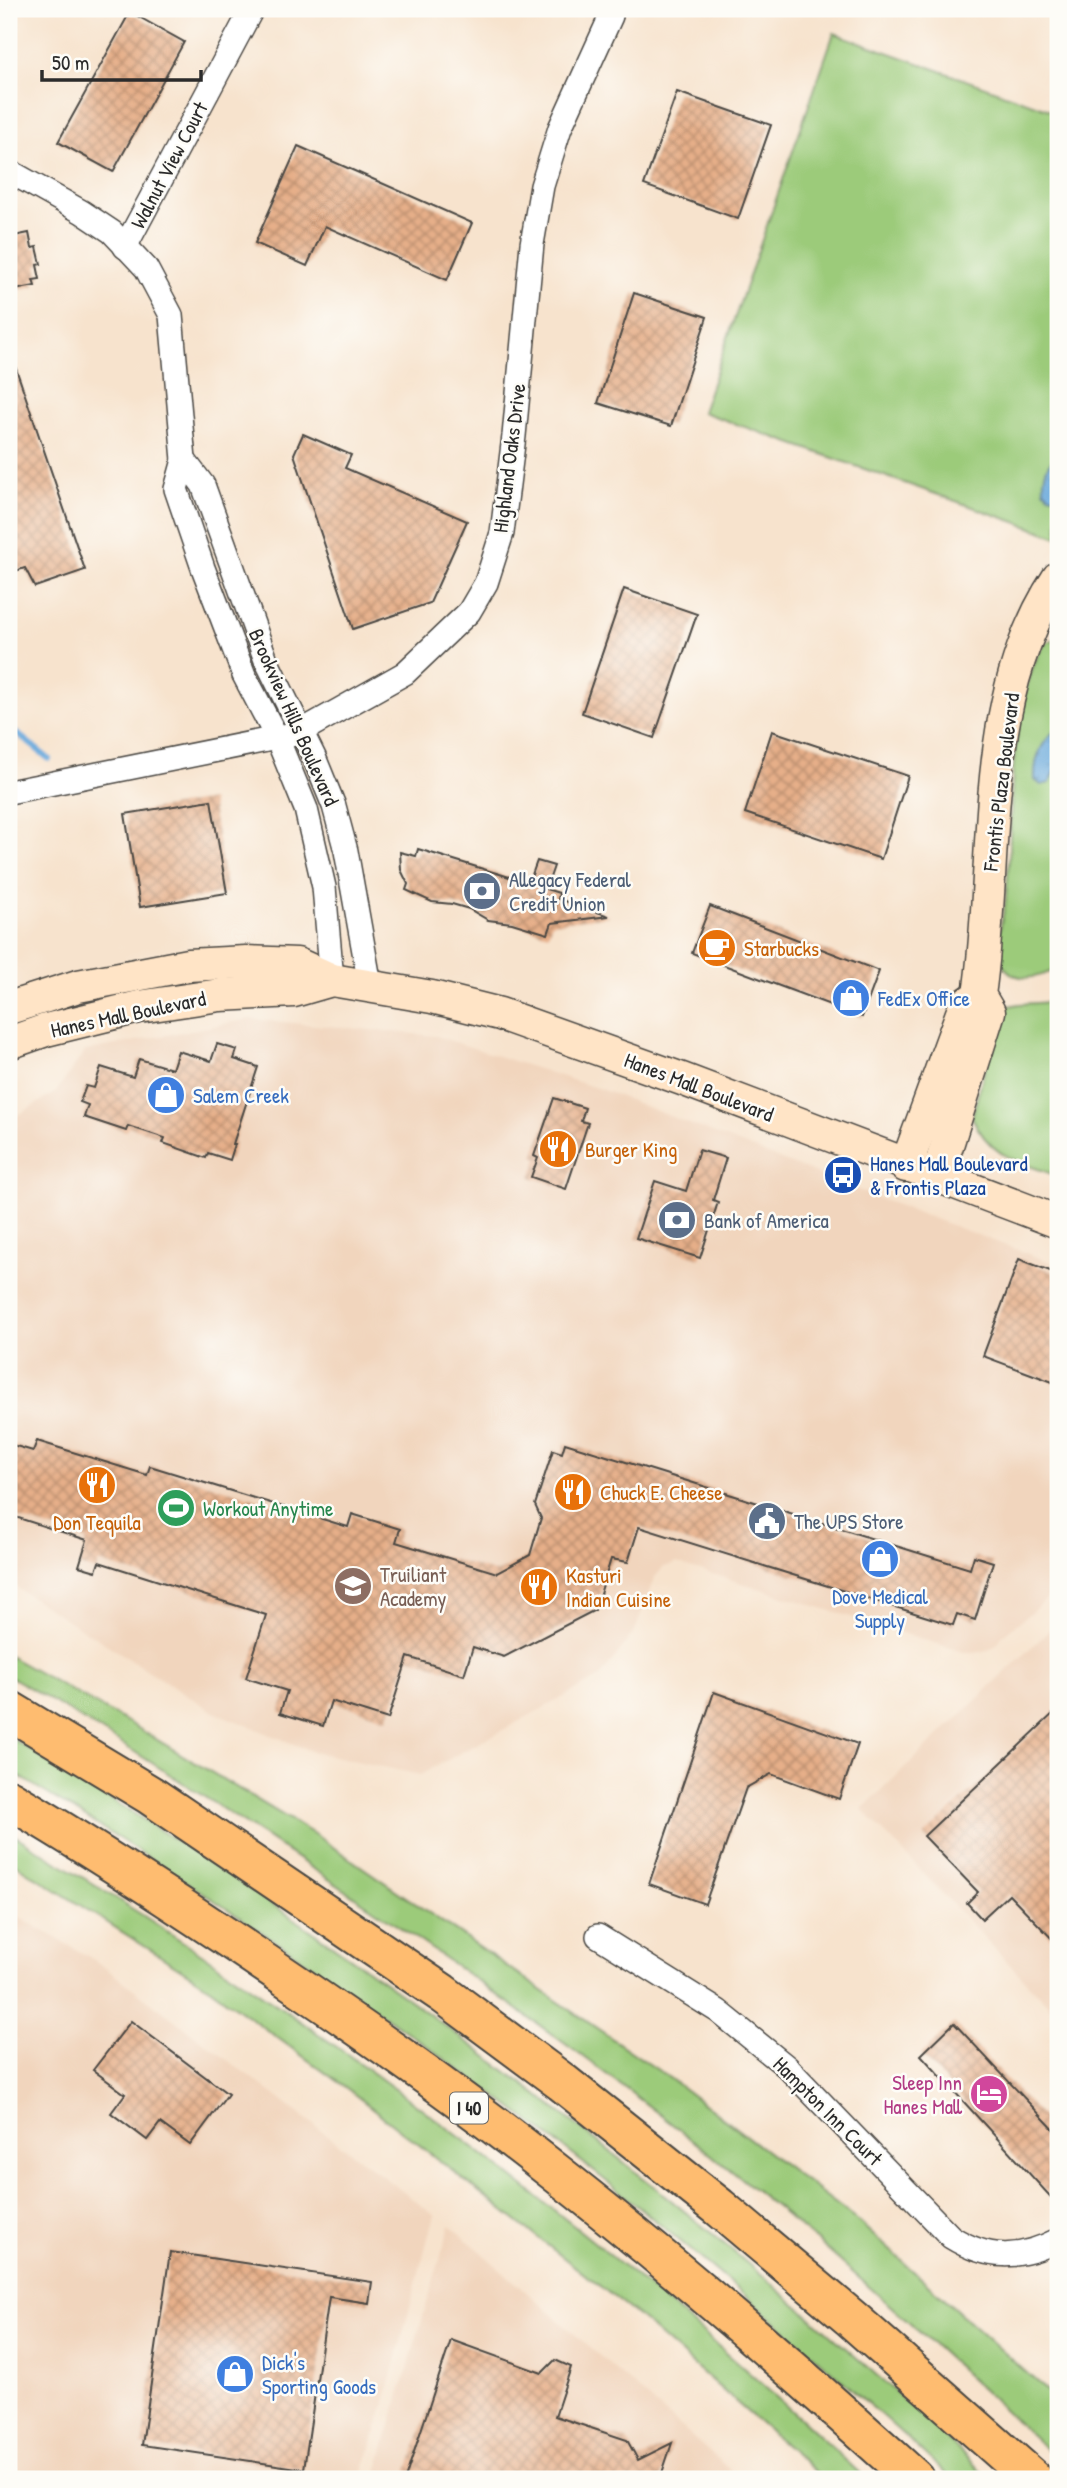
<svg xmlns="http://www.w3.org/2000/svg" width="1067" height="2488" font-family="'Patrick Hand',sans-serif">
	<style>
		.built { fill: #f1d5bd }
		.grass { fill: #9ccb7a; stroke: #647b52; stroke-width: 2 }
		.water { fill: url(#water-ripples); stroke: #496a83; stroke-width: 2 }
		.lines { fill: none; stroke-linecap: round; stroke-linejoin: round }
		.stream { stroke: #67a8db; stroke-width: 6 }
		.building { fill: url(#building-cross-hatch) }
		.street-casing { stroke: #4a4743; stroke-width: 26 }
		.secondary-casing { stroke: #4a4743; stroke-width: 35 }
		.highway-casing { stroke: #4a4743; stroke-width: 42 }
		.street { stroke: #fff; stroke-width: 23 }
		.secondary { stroke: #ffe4c6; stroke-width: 32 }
		.highway { stroke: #febc70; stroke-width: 38 }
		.labels { text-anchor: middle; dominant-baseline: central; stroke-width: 5; stroke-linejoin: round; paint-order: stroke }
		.shield { fill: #fdfcf7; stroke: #6a6a68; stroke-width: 2 }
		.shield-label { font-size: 19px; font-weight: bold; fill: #2b2b2b }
		.street-label { font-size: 21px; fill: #2b2b2b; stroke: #fdfcf7 }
		.service-label { font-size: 21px; fill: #4e5e75; stroke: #fdfcf7; text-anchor: start }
		.food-label { font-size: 21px; fill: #c56008; stroke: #fdfcf7; text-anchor: start }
		.shop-label { font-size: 21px; fill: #366cbe; stroke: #fdfcf7; text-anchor: start }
		.transit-label { font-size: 21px; fill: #164399; stroke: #fdfcf7; text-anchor: start }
		.leisure-label { font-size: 21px; fill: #27864d; stroke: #fdfcf7; text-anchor: start }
		.education-label { font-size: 21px; fill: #785e54; stroke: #fdfcf7; text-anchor: start }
		.hotel-label { font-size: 21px; fill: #b23c85; stroke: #fdfcf7; text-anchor: end }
	</style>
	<defs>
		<pattern id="water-ripples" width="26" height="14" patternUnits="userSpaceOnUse" patternTransform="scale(1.75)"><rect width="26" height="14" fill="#67a8db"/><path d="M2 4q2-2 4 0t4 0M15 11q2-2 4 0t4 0" fill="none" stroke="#5589b2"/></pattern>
		<pattern id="building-cross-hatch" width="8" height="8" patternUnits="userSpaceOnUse" patternTransform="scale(1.75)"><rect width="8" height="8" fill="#e6af89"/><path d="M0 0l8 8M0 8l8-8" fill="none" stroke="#bb8f70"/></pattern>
	</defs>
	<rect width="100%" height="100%" fill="#fdfcf7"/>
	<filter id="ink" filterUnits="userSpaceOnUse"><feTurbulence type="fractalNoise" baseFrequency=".0143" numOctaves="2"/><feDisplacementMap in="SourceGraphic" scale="14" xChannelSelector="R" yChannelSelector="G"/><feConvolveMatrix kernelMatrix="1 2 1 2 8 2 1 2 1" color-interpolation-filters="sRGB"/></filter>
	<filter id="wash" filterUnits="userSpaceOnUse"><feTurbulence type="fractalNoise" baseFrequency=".00686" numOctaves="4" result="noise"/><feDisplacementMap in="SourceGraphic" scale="28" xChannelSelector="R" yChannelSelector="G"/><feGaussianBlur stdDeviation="1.57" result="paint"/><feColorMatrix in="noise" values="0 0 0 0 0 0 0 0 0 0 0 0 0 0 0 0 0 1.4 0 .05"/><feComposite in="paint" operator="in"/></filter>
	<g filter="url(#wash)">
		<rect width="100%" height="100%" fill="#f7e3cd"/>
		<g class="built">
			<path d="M249,1019L436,1036L603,1090L881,1199L1058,1265V1590L1003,1635L996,1645L985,1652H964L677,1563L664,1567L654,1578L635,1631L600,1677L420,1775L311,1751L214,1712L9,1583V1121L56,1092L85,1051Z"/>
			<path d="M1058,1622V2015L862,1809Z"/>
			<path d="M9,1911L96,1961L434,2215L385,2402L361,2479H9Z"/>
			<path d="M450,2225L740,2479H375Z"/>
		</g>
		<g class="grass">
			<path d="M834,33L1058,113V537L702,412Z"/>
			<path d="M1058,638V928L1053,942L1058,944V968C1040,978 1014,985 1002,963C994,948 1002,921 1005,905C1013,847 1008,787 1018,730C1023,702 1029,667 1045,643Z"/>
			<path d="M1058,1000V1166L1055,1175C1016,1161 990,1157 972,1117L1001,1009C1018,1000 1039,1006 1058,1000Z"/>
			<path d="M9,1656L131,1724L314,1834L668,2077L852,2216L1049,2393L1058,2406V2460C979,2387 901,2313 819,2243C659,2107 489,1986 315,1870C214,1803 114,1736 9,1676Z"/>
			<path d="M9,1737C361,1946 692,2199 990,2479H952C806,2346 656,2215 497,2097C339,1981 176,1872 9,1770Z"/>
			<path d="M9,1832C316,2017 604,2234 866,2479H824L633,2312L349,2090L204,1984L9,1860Z"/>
		</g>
		<g class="water">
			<path d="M1058,456V497L1049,495L1044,490C1043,476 1045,463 1058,456Z"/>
			<path d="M1058,728V765L1050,783L1041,785L1035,780C1034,758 1041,742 1058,728Z"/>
		</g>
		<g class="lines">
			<path class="stream" d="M9,727L49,759"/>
		</g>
		<g id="blocks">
			<g class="building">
				<path d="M130,12L184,42L113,172L58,142Z"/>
				<path d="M677,92L771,125L738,219L644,185Z"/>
				<path d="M298,146L472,223L447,280L325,226L307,266L255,243Z"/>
				<path d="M29,233L32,248L37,247L41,264L37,265L40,279L33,280L35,286L9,291V237Z"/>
				<path d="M634,293L707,317L671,426L598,403Z"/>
				<path d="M12,357L85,570L35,587L25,568L9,573V358Z"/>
				<path d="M303,434L351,455L345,468L467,521L430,603L353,629L294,454Z"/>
				<path d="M624,589L697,614L654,738L582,713Z"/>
				<path d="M772,731L908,776L881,859L745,813Z"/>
				<path d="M211,800L227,893L140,907L125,814Z"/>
				<path d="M418,849L529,883L537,861L554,866L546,889L559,893L558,899L609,916L552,923L548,934L512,923L488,920L469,909L452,904L432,902L406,890L408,884L401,870L400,852L416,856Z"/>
				<path d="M710,906L879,971L862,1017L692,953Z"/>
				<path d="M217,1044L237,1050L234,1059L258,1067L233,1144H235L230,1160L208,1153L206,1158L163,1143L165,1138L128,1126L126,1131L84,1117L88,1105L80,1102L86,1086L94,1088L101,1067L133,1077L139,1059L172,1069L178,1051L211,1061Z"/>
				<path d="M554,1098L585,1108L581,1121L588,1123L566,1189L531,1177L538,1158L534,1156Z"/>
				<path d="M699,1150L726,1158L713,1200L718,1202L700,1258L636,1238L655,1181L686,1191Z"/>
				<path d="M1019,1259L1058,1274V1384L983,1356Z"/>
				<path d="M37,1441L147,1475L150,1466L348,1527L352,1514L400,1529L396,1542L497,1573L530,1555L541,1518L535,1505L553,1450L562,1453L565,1443L970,1569L974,1556L993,1562L975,1620L957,1614L953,1625L639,1527L628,1562L611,1559L595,1610L504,1657L473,1647L464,1675L408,1657L388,1719L331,1701L323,1726L280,1713L287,1691L246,1678L266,1615L99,1562L96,1571L79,1566L87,1540L9,1515V1444L33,1451Z"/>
				<path d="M714,1692L858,1744L839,1799L771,1774L746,1788L705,1904L649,1884Z"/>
				<path d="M1058,1709V1945L1009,1894L982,1919L967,1903L978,1892L924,1836Z"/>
				<path d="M131,2021L228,2094L190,2145L160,2123L147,2140L111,2113L125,2094L93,2070Z"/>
				<path d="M954,2023L1058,2134V2205L921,2055Z"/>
				<path d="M170,2252L372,2282L369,2303L329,2297L304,2469L142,2445Z"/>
				<path d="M451,2340L542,2373L555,2360L571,2367L555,2416L627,2440L638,2460L672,2443L660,2479H405Z"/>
			</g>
		</g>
	</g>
	<g filter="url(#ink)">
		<use href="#blocks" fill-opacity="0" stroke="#4a4743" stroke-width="2"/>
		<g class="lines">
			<defs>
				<g id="street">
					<path d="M9,171L82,212L112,232L146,268L171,315L184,460L176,489L203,568L244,675L277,738L306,809L324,887L332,980"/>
					<path d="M125,247L252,9"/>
					<path d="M184,460L203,485L266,660L314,757L334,806L346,851L370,985"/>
					<path d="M9,792L277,738L300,732L405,673L469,612L486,583L502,533L514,436L532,244L542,186L560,128L611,16"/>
					<path d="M598,1936L718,2011L787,2067L951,2237C988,2260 1019,2260 1058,2240"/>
				</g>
				<g id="secondary">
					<path d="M9,1008L78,986L188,965L246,962L297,964L332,980L432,997L500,1014L682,1079L1058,1222"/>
					<path d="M9,1043L46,1030L139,1007L220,995L294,991L332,980"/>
					<path d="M906,1166L965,1005L979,995"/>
					<path d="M937,1177L989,1012L979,995C999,857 977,700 1058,578"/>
				</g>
				<g id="highway">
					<path d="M9,1710L150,1795L442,1993L562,2082L719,2207L852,2319L1033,2479"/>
					<path d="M9,1799C107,1857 202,1920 296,1984C381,2042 465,2101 546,2165C673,2264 795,2371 915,2479"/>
				</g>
			</defs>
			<use href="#street" class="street-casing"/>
			<use href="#secondary" class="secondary-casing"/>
			<use href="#highway" class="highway-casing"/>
			<use href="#street" class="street"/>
			<use href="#secondary" class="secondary"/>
			<use href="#highway" class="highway"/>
		</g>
	</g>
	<defs>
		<symbol id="bank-disc" viewBox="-11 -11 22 22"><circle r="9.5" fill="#5c6f8a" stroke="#fdfcf7"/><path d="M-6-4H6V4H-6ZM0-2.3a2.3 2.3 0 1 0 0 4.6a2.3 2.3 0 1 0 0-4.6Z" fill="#fff"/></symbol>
		<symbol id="cafe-disc" viewBox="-11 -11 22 22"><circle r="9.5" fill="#e8710a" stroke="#fdfcf7"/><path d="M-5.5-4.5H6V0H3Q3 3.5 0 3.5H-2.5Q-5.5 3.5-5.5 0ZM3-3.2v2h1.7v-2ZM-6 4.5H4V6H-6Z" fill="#fff"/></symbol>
		<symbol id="shop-disc" viewBox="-11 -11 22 22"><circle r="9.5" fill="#3f7fe0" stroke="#fdfcf7"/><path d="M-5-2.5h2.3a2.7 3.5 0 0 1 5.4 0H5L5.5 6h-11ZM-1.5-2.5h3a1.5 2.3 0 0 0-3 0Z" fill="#fff"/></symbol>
		<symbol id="restaurant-disc" viewBox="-11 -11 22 22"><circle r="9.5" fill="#e8710a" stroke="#fdfcf7"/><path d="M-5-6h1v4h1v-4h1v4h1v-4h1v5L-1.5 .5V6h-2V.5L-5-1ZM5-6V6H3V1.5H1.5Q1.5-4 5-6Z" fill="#fff"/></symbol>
		<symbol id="bus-disc" viewBox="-11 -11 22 22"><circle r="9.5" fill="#1a4fb4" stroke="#fdfcf7"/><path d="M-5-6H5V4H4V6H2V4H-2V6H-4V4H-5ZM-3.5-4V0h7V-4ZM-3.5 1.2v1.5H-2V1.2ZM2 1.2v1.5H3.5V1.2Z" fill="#fff"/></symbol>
		<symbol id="stadium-disc" viewBox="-11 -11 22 22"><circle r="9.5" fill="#2e9e5b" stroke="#fdfcf7"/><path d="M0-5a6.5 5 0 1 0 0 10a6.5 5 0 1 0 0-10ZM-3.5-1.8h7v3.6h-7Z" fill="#fff"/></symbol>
		<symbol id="civic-disc" viewBox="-11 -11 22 22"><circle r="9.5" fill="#5c6f8a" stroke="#fdfcf7"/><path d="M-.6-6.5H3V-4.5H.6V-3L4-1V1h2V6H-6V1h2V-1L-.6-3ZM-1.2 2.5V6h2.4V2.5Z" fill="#fff"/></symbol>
		<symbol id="school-disc" viewBox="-11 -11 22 22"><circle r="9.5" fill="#8d6e63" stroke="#fdfcf7"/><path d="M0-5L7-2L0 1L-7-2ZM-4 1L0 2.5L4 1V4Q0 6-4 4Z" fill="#fff"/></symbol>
		<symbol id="hotel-disc" viewBox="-11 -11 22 22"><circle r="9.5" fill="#d1479c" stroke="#fdfcf7"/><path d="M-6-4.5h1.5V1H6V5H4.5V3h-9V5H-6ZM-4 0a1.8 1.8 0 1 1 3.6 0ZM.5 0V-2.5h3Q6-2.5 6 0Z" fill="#fff"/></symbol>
	</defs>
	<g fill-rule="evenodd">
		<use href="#bank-disc" x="460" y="869" width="44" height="44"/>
		<use href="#cafe-disc" x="695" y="926" width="44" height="44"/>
		<use href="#shop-disc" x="829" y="976" width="44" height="44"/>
		<use href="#shop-disc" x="144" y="1073" width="44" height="44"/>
		<use href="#restaurant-disc" x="536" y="1127" width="44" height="44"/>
		<use href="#bus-disc" x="821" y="1153" width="44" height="44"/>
		<use href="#bank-disc" x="655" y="1198" width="44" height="44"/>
		<use href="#restaurant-disc" x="75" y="1463" width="44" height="44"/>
		<use href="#restaurant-disc" x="551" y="1470" width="44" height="44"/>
		<use href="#stadium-disc" x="154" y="1486" width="44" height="44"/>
		<use href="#civic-disc" x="745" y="1499" width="44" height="44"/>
		<use href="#shop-disc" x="858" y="1537" width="44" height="44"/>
		<use href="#school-disc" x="331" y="1564" width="44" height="44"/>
		<use href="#restaurant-disc" x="517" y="1565" width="44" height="44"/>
		<use href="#hotel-disc" x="967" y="2072" width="44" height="44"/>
		<use href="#shop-disc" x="213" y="2352" width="44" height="44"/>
	</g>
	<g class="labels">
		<rect class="shield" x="450" y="2092.5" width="38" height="31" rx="5"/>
		<g class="shield-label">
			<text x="469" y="2108">I 40</text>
		</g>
		<g class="street-label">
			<text transform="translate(169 165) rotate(-62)">Walnut View Court</text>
			<text transform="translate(509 458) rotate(-83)">Highland Oaks Drive</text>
			<text transform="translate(294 717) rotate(66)">Brookview Hills Boulevard</text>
			<text transform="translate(1001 782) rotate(-83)">Frontis Plaza Boulevard</text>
			<text transform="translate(128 1014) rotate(-12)">Hanes Mall Boulevard</text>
			<text transform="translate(699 1087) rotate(21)">Hanes Mall Boulevard</text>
			<text transform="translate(828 2111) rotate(45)">Hampton Inn Court</text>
		</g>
		<g class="service-label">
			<text x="509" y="879">Allegacy Federal<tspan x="509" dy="24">Credit Union</tspan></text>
			<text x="704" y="1220">Bank of America</text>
			<text x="794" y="1521">The UPS Store</text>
		</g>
		<g class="food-label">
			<text x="744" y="948">Starbucks</text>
			<text x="585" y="1149">Burger King</text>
			<text x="600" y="1492">Chuck E. Cheese</text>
			<text x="97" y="1522" text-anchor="middle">Don Tequila</text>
			<text x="566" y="1575">Kasturi<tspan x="566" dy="24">Indian Cuisine</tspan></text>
		</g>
		<g class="shop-label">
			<text x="878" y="998">FedEx Office</text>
			<text x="193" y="1095">Salem Creek</text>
			<text x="880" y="1596" text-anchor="middle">Dove Medical<tspan x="880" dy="24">Supply</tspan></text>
			<text x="262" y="2362">Dick's<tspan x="262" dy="24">Sporting Goods</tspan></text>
		</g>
		<g class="transit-label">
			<text x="870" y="1163">Hanes Mall Boulevard<tspan x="870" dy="24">&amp; Frontis Plaza</tspan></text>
		</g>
		<g class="leisure-label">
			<text x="203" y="1508">Workout Anytime</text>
		</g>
		<g class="education-label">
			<text x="380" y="1574">Truiliant<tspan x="380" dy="24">Academy</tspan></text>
		</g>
		<g class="hotel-label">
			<text x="962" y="2082">Sleep Inn<tspan x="962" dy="24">Hanes Mall</tspan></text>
		</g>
	</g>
	<rect width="1067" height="2488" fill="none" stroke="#fdfcf7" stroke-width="35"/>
	<path d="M42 70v10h159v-10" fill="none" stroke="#2b2b2b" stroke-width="3.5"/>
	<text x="52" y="70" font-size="21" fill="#2b2b2b" stroke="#fdfcf7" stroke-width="5" paint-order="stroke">50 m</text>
</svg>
